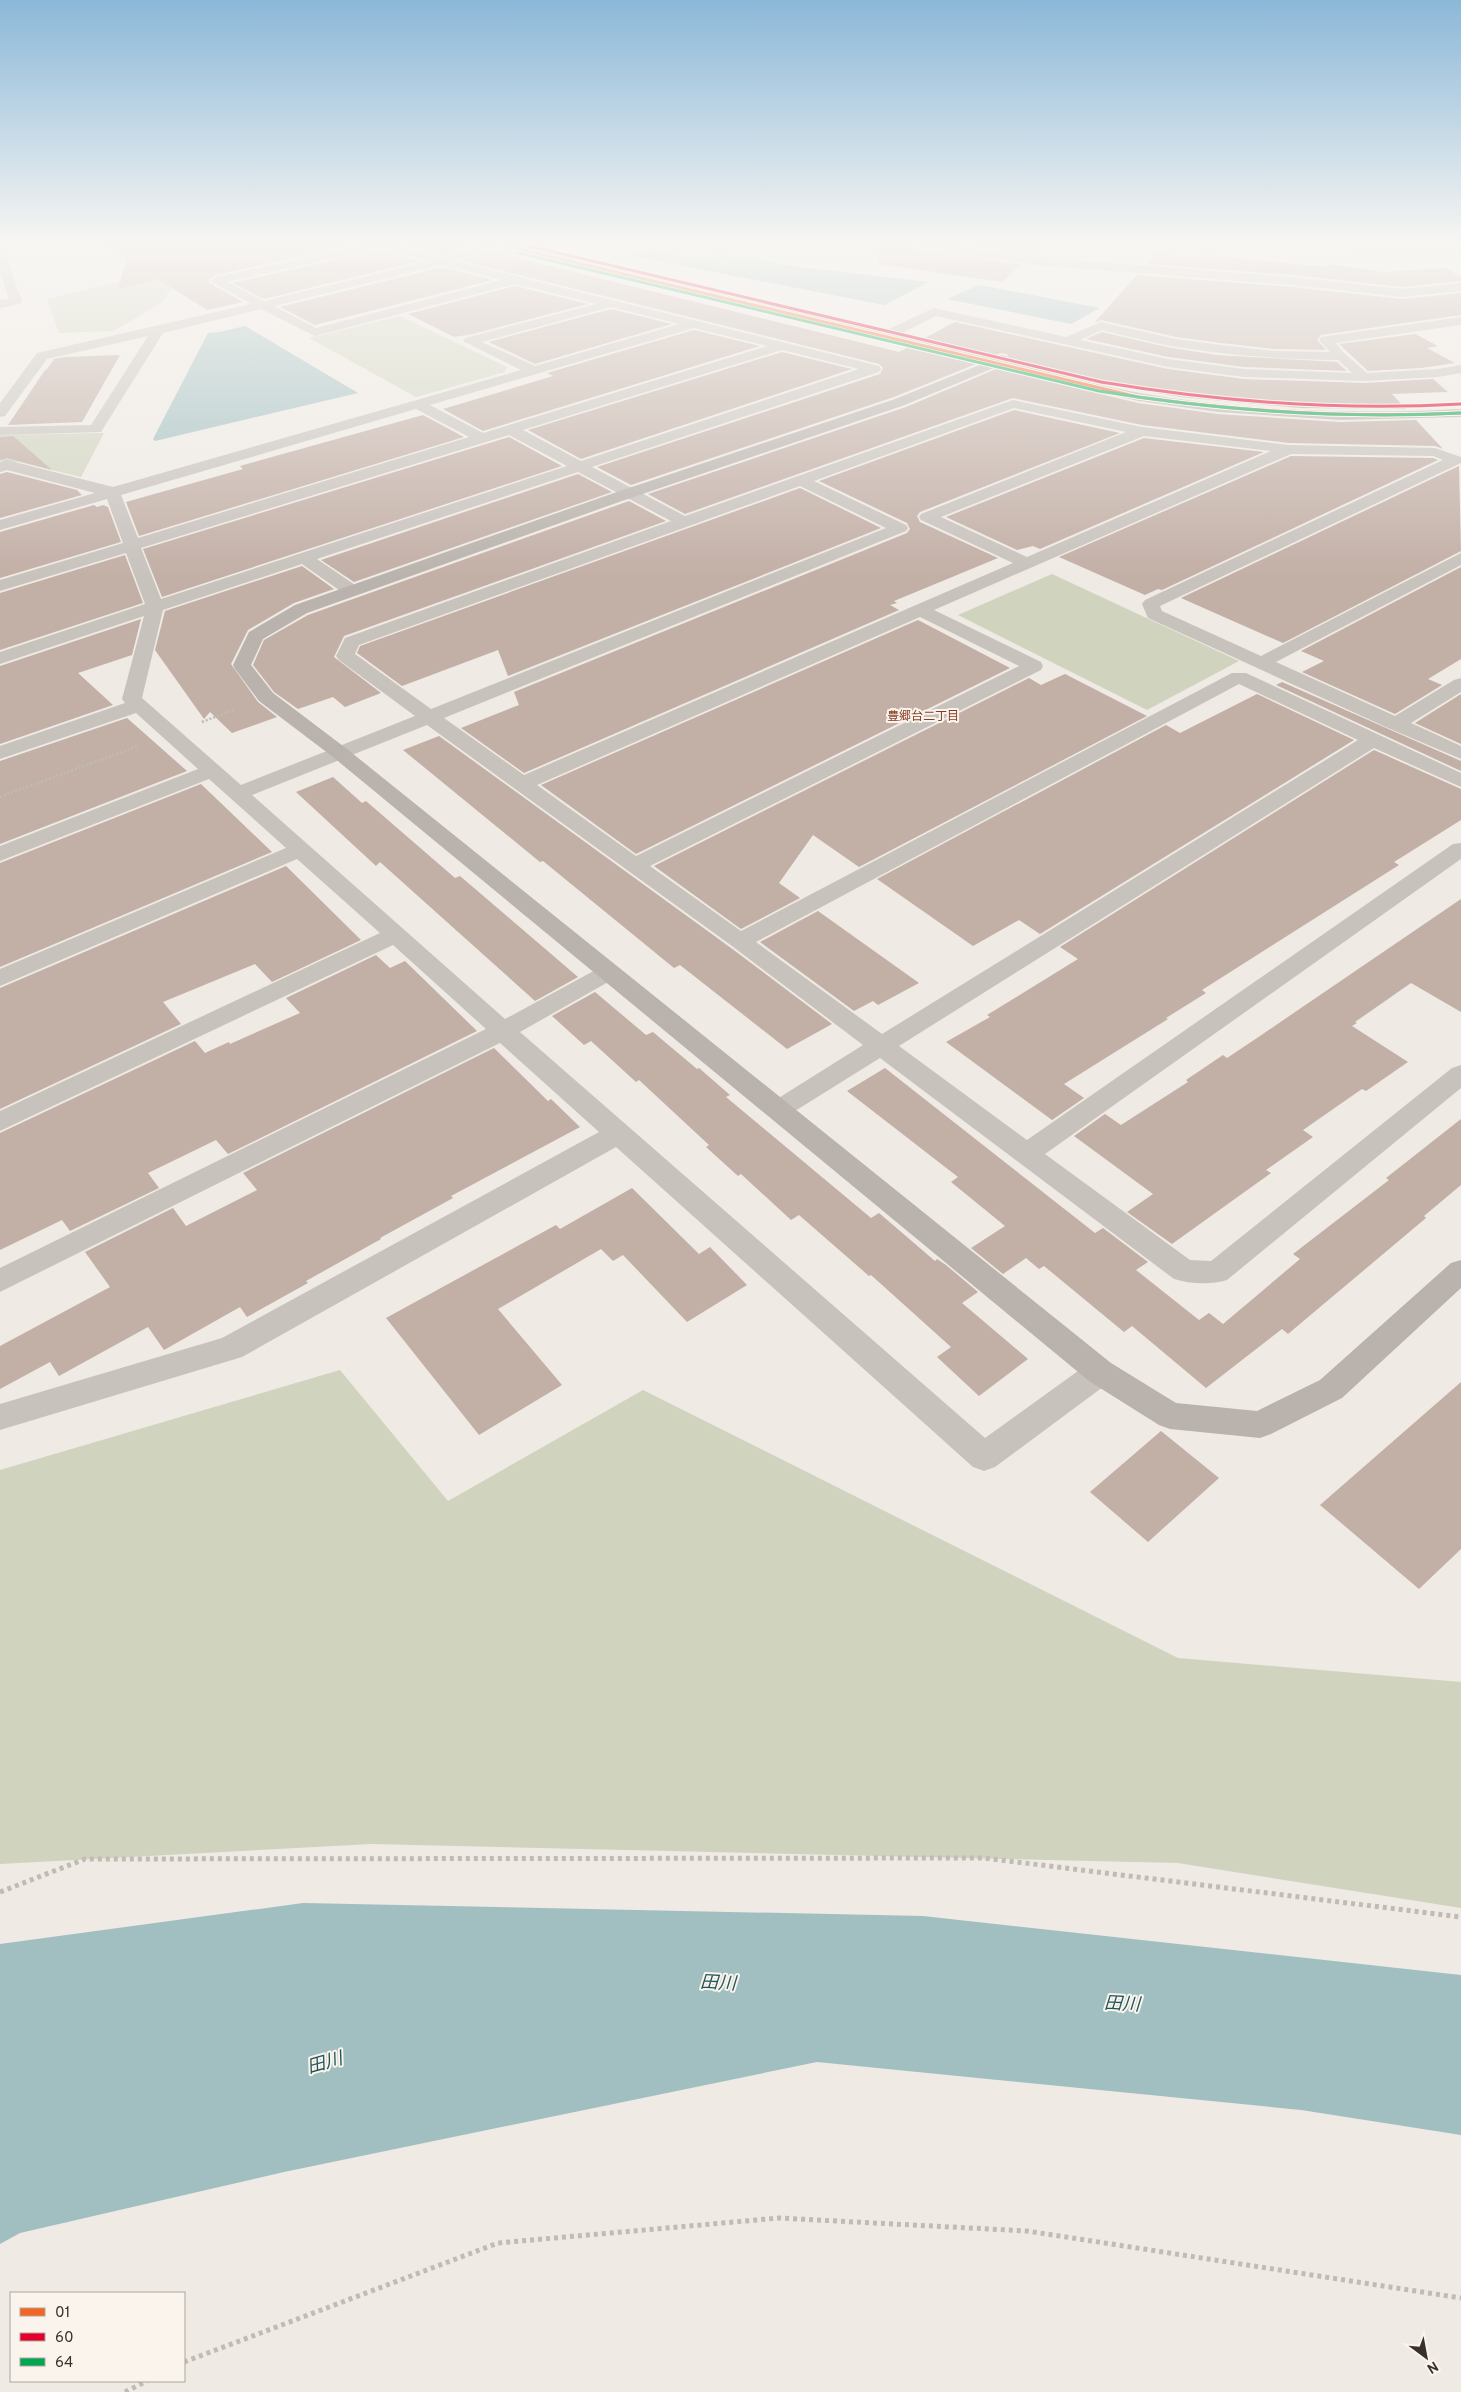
<svg xmlns="http://www.w3.org/2000/svg" width="1461" height="2392" font-family="Overpass,'Noto Sans JP',sans-serif">
	<style>
		.green { fill: #d0d4bf }
		.water { fill: #a1bfc0 }
		.building { fill: #c2afa6 }
		.lines { fill: none; stroke-linecap: round; stroke-linejoin: round }
		.path-far2 { stroke: #c1bbb5; stroke-width: 1; stroke-dasharray: 1 1; stroke-linecap: butt }
		.path-far1 { stroke: #c1bbb5; stroke-width: 2.5; stroke-dasharray: 2 2; stroke-linecap: butt }
		.path { stroke: #c1bbb5; stroke-width: 5; stroke-dasharray: 4 4; stroke-linecap: butt }
		.street { fill: #c8c2bd; fill-rule: evenodd }
		.secondary { fill: #b9b2ad; fill-rule: evenodd }
		.bus-1-casing { stroke: #faf4ed; stroke-width: 5 }
		.bus-2-casing { stroke: #faf4ed; stroke-width: 5 }
		.bus-3-casing { stroke: #faf4ed; stroke-width: 5 }
		.bus-1 { stroke: #f26522; stroke-width: 3 }
		.bus-2 { stroke: #e4002b; stroke-width: 3 }
		.bus-3 { stroke: #00a651; stroke-width: 3 }
		.labels { text-anchor: middle; dominant-baseline: central; stroke-width: 4; stroke-linejoin: round; paint-order: stroke }
		.far-neighbourhood-label { font-size: 12px; fill: #873d25; stroke: #faf4ed }
		.near-water-label { font-size: 18px; font-style: italic; fill: #20565b; stroke: #faf4ed }
	</style>
	<rect width="100%" height="100%" fill="#efeae4"/>
	<g class="green">
		<path d="M1257,244H1461V253H1424Z"/>
		<path d="M187,265L162,302L114,331L59,333L47,299Z"/>
		<path d="M400,316L507,367L505,372L416,397L309,338Z"/>
		<path d="M104,433L81,477L19,462L0,461V435Z"/>
		<path d="M1052,574L1239,661L1147,710L958,615Z"/>
		<path d="M340,1370L448,1501L643,1390L1178,1658L1461,1682V1908L1178,1863L372,1844L0,1864V1470Z"/>
	</g>
	<g class="water">
		<path d="M652,249L674,255L711,259L715,255L759,259L798,267L929,282L884,305L632,256Z"/>
		<path d="M979,285L1100,308L1071,324L947,299Z"/>
		<path d="M245,326L358,393L155,441L153,439L208,333L219,332Z"/>
		<path d="M303,1903L923,1916L1461,1975V2135L1301,2110L817,2062L284,2172L20,2233L0,2244V1944Z"/>
	</g>
	<g class="building">
		<path d="M102,244H359L215,275L209,279V283L243,302L207,310L158,279L118,289L126,259Z"/>
		<path d="M396,244H461L470,246L442,256Z"/>
		<path d="M880,244H907L915,249L1021,265L1002,282L878,264Z"/>
		<path d="M953,244H1044L1032,255Z"/>
		<path d="M379,250L420,261L264,299L232,283Z"/>
		<path d="M489,251L899,352L907,348L976,364L894,397L631,485L597,467L880,374L883,368L879,364L462,261Z"/>
		<path d="M1156,253L1204,259L1207,255L1326,267L1328,264L1383,272L1446,268L1461,277V281L1402,287L1293,275L1147,264Z"/>
		<path d="M442,267L493,280L315,325L280,307Z"/>
		<path d="M1137,275L1293,287L1402,299L1461,293V315L1321,335L1317,340L1326,350L1274,349L1221,343L1176,337L1101,320L1094,323Z"/>
		<path d="M515,286L588,304L473,334L454,337L408,314Z"/>
		<path d="M611,309L672,324L535,364L489,342Z"/>
		<path d="M955,322L1168,369L1244,379L1364,383L1433,379L1448,392L1392,394L1406,409L1300,408L1180,397L1107,384L1010,361L1007,354L1001,353L993,356L923,339Z"/>
		<path d="M694,330L760,346L483,431L443,409L553,376L547,373Z"/>
		<path d="M1102,332L1167,347L1217,355L1337,362L1347,371L1244,367L1168,357L1086,339Z"/>
		<path d="M1415,334L1438,346L1427,348L1455,363L1421,368L1368,371L1339,344Z"/>
		<path d="M782,352L852,369L581,459L528,430Z"/>
		<path d="M120,355L82,422L8,425L45,370L47,369L54,359L65,357Z"/>
		<path d="M996,369L1138,403L1218,414L1340,422L1416,420L1443,449L1435,446L1289,443L1142,425L1013,398L685,514L648,494L906,407Z"/>
		<path d="M1014,410L1120,433L920,512L917,516L920,522L998,558L894,601L897,603L890,605L899,610L524,773L461,728L519,705L514,692L907,533L910,529L907,523L819,481Z"/>
		<path d="M423,415L464,437L139,536L126,502L243,469L240,466Z"/>
		<path d="M13,436L52,470L7,458L0,460V437Z"/>
		<path d="M509,437L562,466L162,597L143,549Z"/>
		<path d="M1144,438L1264,452L1040,549L1033,546L1017,550L946,517Z"/>
		<path d="M1291,456L1433,458L1438,460L1162,590L1158,589L1145,595L1059,557Z"/>
		<path d="M1459,466L1461,551L1283,643L1181,598Z"/>
		<path d="M7,472L77,490L82,495L0,518V474Z"/>
		<path d="M578,474L612,492L354,582L321,560Z"/>
		<path d="M800,488L881,528L508,676L498,650L402,686L357,653L360,646Z"/>
		<path d="M629,501L666,521L344,636L334,657L381,693L345,707L333,697L298,709L274,692L253,665L264,640L308,615Z"/>
		<path d="M94,505L97,507L103,505L108,507L121,542L0,578V532Z"/>
		<path d="M125,555L143,603L0,650V593Z"/>
		<path d="M302,566L334,589L294,603L248,630L231,664L258,702L277,717L232,733L210,712L204,719L155,650L165,611Z"/>
		<path d="M1461,567V659L1428,679L1442,685L1395,714L1302,672L1324,661L1301,651Z"/>
		<path d="M141,619L132,655L78,673L113,705L0,744V666Z"/>
		<path d="M918,620L1010,668L636,854L541,785Z"/>
		<path d="M1065,674L1147,716L859,867L813,835L779,883L800,898L741,929L654,866L1029,678L1041,685Z"/>
		<path d="M1282,682L1461,761V771L1276,685Z"/>
		<path d="M1257,694L1354,740L1040,934L1019,920L973,946L877,879L1166,725L1180,733Z"/>
		<path d="M1461,694V744L1415,723Z"/>
		<path d="M127,718L187,771L0,844V761Z"/>
		<path d="M439,736L731,948L832,1024L787,1049L680,965L674,968L543,861L540,862L403,750Z"/>
		<path d="M1374,750L1461,789V820L1394,862L1399,865L1202,990L1206,993L1166,1018L1168,1019L1064,1084L1084,1098L1052,1120L946,1042L990,1017L987,1015L1078,959L1060,947Z"/>
		<path d="M333,777L362,803L366,801L455,878L460,876L578,977L535,1001L380,862L376,866L296,792Z"/>
		<path d="M201,784L272,852L0,967V863Z"/>
		<path d="M286,866L361,940L272,982L255,964L163,1002L181,1024L0,1109V988Z"/>
		<path d="M1461,899V1012L1411,983L1355,1022L1357,1023L1352,1026L1408,1062L1366,1091L1362,1089L1303,1130L1313,1137L1266,1170L1271,1173L1172,1244L1127,1212L1153,1194L1074,1136L1105,1114L1121,1125L1188,1082L1186,1080L1223,1055L1227,1058L1257,1038Z"/>
		<path d="M818,911L919,983L878,1005L873,1001L854,1011L760,942Z"/>
		<path d="M376,955L390,968L405,961L477,1031L228,1154L216,1140L148,1173L159,1188L70,1231L62,1220L0,1250V1133L195,1041L205,1053L229,1042L230,1044L300,1013L286,998Z"/>
		<path d="M595,992L646,1035L653,1032L697,1069L699,1068L730,1095L726,1097L871,1218L879,1213L935,1261L937,1259L946,1265L978,1292L962,1303L1028,1359L979,1396L937,1357L951,1347L871,1275L869,1276L799,1215L791,1220L741,1174L738,1176L706,1147L709,1145L639,1080L636,1082L591,1041L584,1045L552,1016Z"/>
		<path d="M494,1048L548,1101L551,1099L580,1127L451,1196L453,1198L380,1238L381,1239L306,1281L308,1283L247,1317L240,1307L164,1350L148,1327L59,1376L50,1362L0,1389V1346L110,1287L85,1252L173,1208L186,1226L257,1190L243,1173Z"/>
		<path d="M885,1068L1095,1233L1103,1228L1148,1262L1136,1270L1199,1320L1209,1313L1223,1324L1300,1259L1293,1254L1389,1180L1386,1178L1461,1119V1185L1424,1216L1426,1218L1288,1334L1282,1329L1206,1388L1132,1326L1124,1332L1044,1266L1039,1269L1026,1258L1003,1274L971,1248L1005,1226L951,1182L958,1177L847,1091Z"/>
		<path d="M632,1188L699,1254L710,1247L747,1285L687,1322L623,1255L613,1261L601,1249L498,1309L562,1385L479,1435L386,1318L556,1225L560,1229Z"/>
		<path d="M1461,1382V1549L1419,1589L1320,1505Z"/>
		<path d="M1161,1431L1219,1478L1148,1542L1090,1492Z"/>
	</g>
	<g class="lines">
		<path class="path-far2" d="M1339,257L1432,263"/>
		<g class="path-far1">
			<path d="M202,722L236,709"/>
			<path d="M0,797L138,746"/>
		</g>
		<g class="path">
			<path d="M0,1892L85,1859L984,1858L1461,1917"/>
			<path d="M184,2362L498,2243L779,2218L1027,2231L1461,2298"/>
			<path d="M125,2392L147,2381"/>
		</g>
		<g class="street">
			<path d="M368,244H389L442,258L483,244H500L498,246L455,261L879,366L881,369L879,372L592,467L685,516L1013,400L1142,427L1289,445L1435,448L1461,457V463L1160,606L1162,611L1261,656L1461,553V565L1276,662L1395,716L1454,680L1461,678V692L1411,723L1461,746V759L1388,728L1148,618L1142,604L1145,600L1443,460L1433,456L1291,454L934,610L1041,662L1043,666L1041,670L650,866L741,931L1232,673H1246L1461,773V787L1374,748L899,1046L1027,1140L1453,844L1461,843V859L1045,1154L1190,1260L1211,1261L1452,1068L1461,1065V1088L1227,1280C1211,1285 1190,1284 1174,1279L880,1058L787,1116L778,1119L769,1116L765,1110L769,1104L863,1045L732,946L427,725L252,795L505,1019L601,967L609,964L617,967L621,972L617,977L520,1032L985,1438L1089,1363L1100,1359L1111,1363L1115,1372L1111,1381L995,1467L984,1471L973,1467L616,1147L242,1357L0,1430V1404L222,1338L599,1132L500,1043L0,1292V1268L486,1029L393,945L0,1131V1111L380,933L297,859L0,986V969L286,848L209,779L0,861V846L198,769L136,713L0,759V746L125,703L122,699L144,616L0,664V652L145,604L126,553L0,591V580L123,543L107,499L0,530V520L95,493L7,470L0,472V462L7,460L113,487L521,370L463,341L465,338L596,304L515,284L315,336L261,309L163,333L101,432L0,435V427L91,425L148,336L47,359L5,416L0,417V403L37,353L251,304L210,281L216,277ZM379,248L428,261L264,301L227,282ZM442,265L501,280L316,328L274,306ZM611,307L679,324L535,366L482,342ZM694,328L767,346L483,433L430,405ZM782,350L859,369L581,461L523,430ZM1014,408L1126,432L921,514L919,517L921,520L1013,563L524,775L444,718L906,531L908,528L906,525L814,481ZM416,409L469,437L138,538L121,495ZM509,435L567,466L161,599L141,548ZM1144,436L1271,451L1027,557L941,517ZM578,472L671,521L345,638L336,656L339,660L415,716L241,785L142,698L163,610L302,564L346,595H358L361,591L358,587L317,559ZM800,486L886,528L431,709L355,654L359,645ZM920,617L1019,666L636,856L537,785ZM1239,684L1358,740L882,1034L756,942Z"/>
			<path d="M909,244H939L1034,257L1293,277L1402,289L1461,283V291L1402,297L1293,285L1034,265L915,247Z"/>
			<path d="M0,254L6,257L22,301L20,304L0,308V300L9,299L0,273Z"/>
			<path d="M934,308L1066,337L1101,322L1176,339L1221,345L1274,351L1330,352L1319,340L1321,337L1461,317V325L1336,343L1343,352L1367,373L1438,369L1461,365V373L1438,377L1364,381L1244,377L1168,367L936,316L898,335L877,339L871,335L872,332L889,329ZM1102,330C1127,336 1152,343 1177,347C1230,356 1284,359 1338,360L1352,373L1244,369L1168,359L1080,340Z"/>
		</g>
		<path class="secondary" d="M492,244H512L993,358L1002,355L1007,356L1009,359L1007,362C1051,372 1095,385 1140,393C1246,411 1354,415 1461,409V417L1340,420L1218,412L1138,401L996,367L905,405L622,501L307,613L263,639L251,665L273,693L347,749L1111,1363L1176,1403L1257,1411L1320,1380L1451,1263L1461,1260V1288L1342,1398L1271,1434L1260,1438L1170,1429L1159,1425L1089,1381L333,757L259,701L235,669L233,665L249,632L295,605L611,494L895,399L982,364L498,247Z"/>
		<defs>
			<path id="bus-1" d="M498,244L1138,397C1246,412 1352,418 1461,413"/>
			<path id="bus-2" d="M521,244L1101,382C1221,402 1340,411 1461,404"/>
			<path id="bus-3" d="M519,253L1099,391C1220,411 1339,419 1461,413"/>
		</defs>
		<use href="#bus-1" class="bus-1-casing"/>
		<use href="#bus-2" class="bus-2-casing"/>
		<use href="#bus-3" class="bus-3-casing"/>
		<use href="#bus-1" class="bus-1"/>
		<use href="#bus-2" class="bus-2"/>
		<use href="#bus-3" class="bus-3"/>
	</g>
	<linearGradient id="sky" x2="0" y2="1"><stop stop-color="#8bb8d8"/><stop offset="0.42" stop-color="#f8f6f3"/><stop offset="1" stop-color="#f8f6f3" stop-opacity="0"/></linearGradient>
	<rect width="1461" height="579" fill="url(#sky)"/>
	<g class="labels">
		<g class="far-neighbourhood-label">
			<text x="923" y="717">豊郷台二丁目</text>
		</g>
		<g class="near-water-label">
			<text transform="translate(718 1984) rotate(3)">田川</text>
			<text transform="translate(1122 2005) rotate(3)">田川</text>
			<text transform="translate(325 2064) rotate(-16)">田川</text>
		</g>
	</g>
	<rect x="10" y="2292" width="175" height="90" fill="#faf4ed" stroke="#ada69f"/>
	<rect x="20" y="2308" width="25" height="8" fill="#f26522" stroke="#ada69f"/>
	<text x="55" y="2317" font-size="15" fill="#39302b">01</text>
	<rect x="20" y="2333" width="25" height="8" fill="#e4002b" stroke="#ada69f"/>
	<text x="55" y="2342" font-size="15" fill="#39302b">60</text>
	<rect x="20" y="2358" width="25" height="8" fill="#00a651" stroke="#ada69f"/>
	<text x="55" y="2367" font-size="15" fill="#39302b">64</text>
	<g transform="translate(1426 2357) rotate(148)" stroke="#faf4ed" stroke-width="4" paint-order="stroke">
	<path d="M0-4L9 19L0 12L-9 19Z" fill="#39302b"/>
	<text y="-8" font-size="14" font-weight="bold" text-anchor="middle" fill="#39302b">N</text>
	</g>
</svg>
